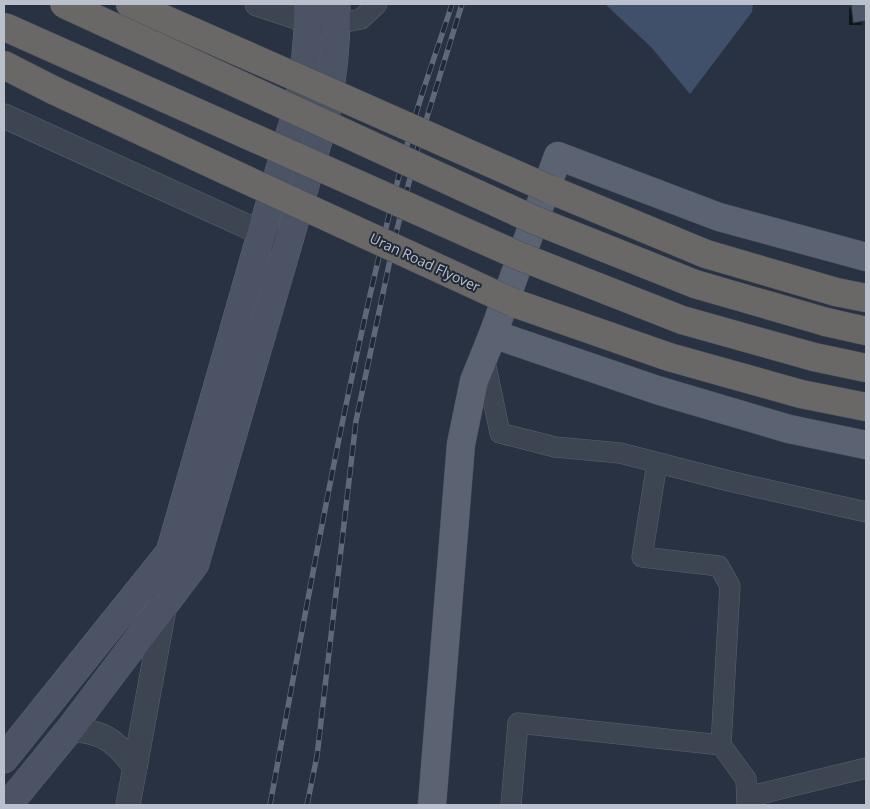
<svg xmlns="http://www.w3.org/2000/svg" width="870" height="809" font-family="'Open Sans',sans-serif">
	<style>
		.water { fill: #404f6a }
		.building { fill: #4f596b; stroke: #242b39; filter: url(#shadow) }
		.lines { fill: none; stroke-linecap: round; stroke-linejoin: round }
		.minor-casing { stroke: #5b626f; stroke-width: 21 }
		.tertiary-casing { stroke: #5b626f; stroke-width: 25 }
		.secondary-casing { stroke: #5b626f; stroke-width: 29 }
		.primary-casing { stroke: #474d5b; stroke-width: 29 }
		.trunk-casing { stroke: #484f5c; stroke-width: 29 }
		.minor { stroke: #3d4552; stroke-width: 20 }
		.tertiary { stroke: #3d4552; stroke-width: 24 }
		.secondary { stroke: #4b5365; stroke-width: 28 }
		.primary { stroke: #5b6372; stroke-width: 28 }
		.trunk { stroke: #6a6866; stroke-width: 28 }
		.rail-casing { stroke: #5f6879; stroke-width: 5.5 }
		.rail { stroke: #212938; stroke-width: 4; stroke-dasharray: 11; stroke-linecap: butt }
		.trunk-bridge-casing { stroke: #484f5c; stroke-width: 29; stroke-linecap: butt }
		.trunk-bridge { stroke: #6a6866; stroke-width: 28 }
		.labels { text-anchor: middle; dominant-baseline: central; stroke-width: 4; stroke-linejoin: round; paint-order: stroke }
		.street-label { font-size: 14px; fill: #bac0cc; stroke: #212938 }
	</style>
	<defs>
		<filter id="shadow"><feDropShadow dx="-4.5" dy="4.5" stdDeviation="1" flood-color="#0009"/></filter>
	</defs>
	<rect width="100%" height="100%" fill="#293242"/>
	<path class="water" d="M605,4H753L752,12L690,94L651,47Z"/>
	<path class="building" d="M851,4H866V21L853,23Z"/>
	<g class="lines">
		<defs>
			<g id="minor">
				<path d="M336,24L361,19L377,4"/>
				<path d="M484,357L500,433L555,447L620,453L729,481L866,512"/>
				<path d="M657,463L642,557L719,566L730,586L721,745"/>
				<path d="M747,797L866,768"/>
				<path d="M511,805L518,723L721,745L746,779L747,805"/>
			</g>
			<g id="tertiary">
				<path d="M257,4L309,21L325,22"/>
				<path d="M4,116L279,241"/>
				<path d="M70,729C104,732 115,740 135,767"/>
				<path d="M128,805L165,604L163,602"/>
			</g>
			<g id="secondary">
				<path d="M4,759L170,552L298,106C305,72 309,39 308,4"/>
				<path d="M8,805L70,729L195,564L326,113C333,76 337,41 336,4"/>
			</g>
			<g id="primary">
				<path d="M493,334L657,390L789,429L866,445"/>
				<path d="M432,805L461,444L474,381L493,334L558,156L719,217L866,257"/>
			</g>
			<g id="trunk">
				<path d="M130,4L271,66"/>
				<path d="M4,65L53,90L225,170"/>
				<path d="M549,189L706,254L836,292L866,298"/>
				<path d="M514,303L669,357L801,394L866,407"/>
				<path d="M826,322L866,331"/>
				<path d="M814,357L866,368"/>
			</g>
		</defs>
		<use href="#minor" class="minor-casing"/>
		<use href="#tertiary" class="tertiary-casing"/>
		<use href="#secondary" class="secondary-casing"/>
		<use href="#primary" class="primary-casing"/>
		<use href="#trunk" class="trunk-casing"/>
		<use href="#minor" class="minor"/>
		<use href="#tertiary" class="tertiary"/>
		<use href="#secondary" class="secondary"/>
		<use href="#primary" class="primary"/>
		<use href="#trunk" class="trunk"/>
		<defs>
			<g id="rail">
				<path d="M270,805C311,582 350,357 409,138C421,93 438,48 452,4"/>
				<path d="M307,805L317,756L356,421L394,241L419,143L462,4"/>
			</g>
		</defs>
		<use href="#rail" class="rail-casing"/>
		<use href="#rail" class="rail"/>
		<defs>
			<g id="trunk-bridge">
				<path d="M64,4L532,219L695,284L826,322"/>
				<path d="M5,27L519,256L682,320L814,357"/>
				<path d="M271,66L549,189"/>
				<path d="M225,170L514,303"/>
			</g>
		</defs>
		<use href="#trunk-bridge" class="trunk-bridge-casing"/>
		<use href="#trunk-bridge" class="trunk-bridge"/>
	</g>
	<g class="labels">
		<g class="street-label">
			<text transform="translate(425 262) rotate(25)">Uran Road Flyover</text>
		</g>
	</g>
	<rect width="870" height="809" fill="none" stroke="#bac0cc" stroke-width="10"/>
</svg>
